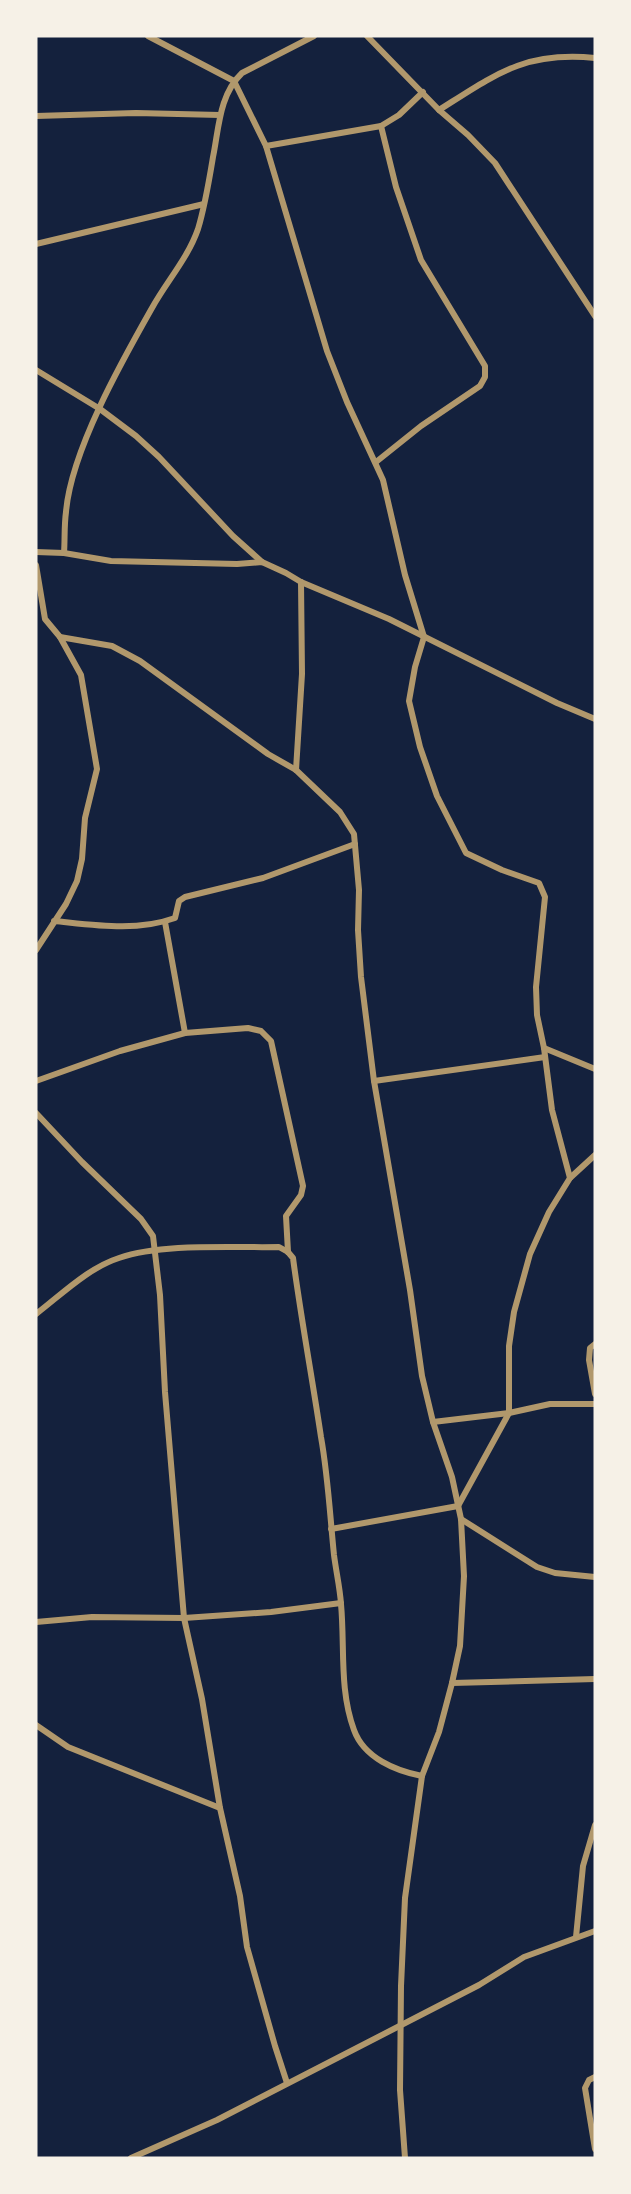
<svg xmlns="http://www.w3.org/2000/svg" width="631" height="2194" font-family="'Varela Round',sans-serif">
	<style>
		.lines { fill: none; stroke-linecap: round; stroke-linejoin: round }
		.minor { stroke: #b1986c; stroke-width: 6 }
	</style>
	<rect width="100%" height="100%" fill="#14213d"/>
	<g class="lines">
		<g class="minor">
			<path d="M148,36L234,81L266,146L327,351L347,402L383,480L405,575L424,637L415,667L409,701L420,747L437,796L466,853L502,870L539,883L545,897L536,987L537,1015L544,1048L552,1110L570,1178"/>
			<path d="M367,36L439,110L468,135L495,163L595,316"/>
			<path d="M439,110C496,74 525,51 595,58"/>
			<path d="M36,116L136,113L220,115"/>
			<path d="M266,146L381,126L399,115L423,92"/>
			<path d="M36,244L204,204"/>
			<path d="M36,370L100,409L136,436L159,457L233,536L262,562"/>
			<path d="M376,462L421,426L480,386L485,377V366L421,260L396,187L381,126"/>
			<path d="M36,552L64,553L111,561L237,564L262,562L286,573L301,582L389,619L557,703L595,719"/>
			<path d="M64,553C65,540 64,526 66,512C71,451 122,361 152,308C167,281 188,258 198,229C205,206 209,181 213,157C219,128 219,95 242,73L314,36"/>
			<path d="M36,565L45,619L60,637L81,675L97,769L85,818L82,859L77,881L66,904L36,950"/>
			<path d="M60,637L112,646L140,661L268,754L296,770L340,812L354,834L359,890L358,930L361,977L374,1081L410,1290L422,1376L433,1422L452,1477L461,1519L464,1576L460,1646L452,1683L439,1732L422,1776L405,1898L401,1986L400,2090L405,2158"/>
			<path d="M296,770L302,674L301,582"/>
			<path d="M54,921C94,925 136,932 175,918L179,901L185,897L263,878L355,844"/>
			<path d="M185,1033L248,1028L261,1031L271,1041L303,1186L301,1195L286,1216L288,1252"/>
			<path d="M544,1048L595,1069"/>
			<path d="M36,1081L120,1051L185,1033L165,922"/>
			<path d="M374,1081L545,1057"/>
			<path d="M36,1113L82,1162L141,1219L153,1236L160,1295L165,1392L184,1618L202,1699L220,1808"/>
			<path d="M36,1314C62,1294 88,1268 119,1258C163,1243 231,1248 279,1247L288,1252L293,1258C301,1318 312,1377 321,1437C328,1476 330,1516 334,1555C336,1571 340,1588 341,1604C345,1647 339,1689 354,1730C364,1758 396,1771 422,1776"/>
			<path d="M595,1344L590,1348L589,1360L595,1394"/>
			<path d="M433,1422L509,1413L550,1404H595"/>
			<path d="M461,1519L537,1567L555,1573L595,1577"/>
			<path d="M331,1529L458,1506L509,1413V1346L514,1312L530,1254L549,1212L570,1178L595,1155"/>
			<path d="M36,1622L92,1617L184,1618L271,1612L341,1603"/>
			<path d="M452,1683L595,1679"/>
			<path d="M36,1725L68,1747L220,1808L240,1896L247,1947L275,2046L287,2083"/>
			<path d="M576,1937L583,1866L595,1825"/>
			<path d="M595,2077L589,2080L585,2088L595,2149"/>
			<path d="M131,2158L217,2120L479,1985L524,1957L595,1931"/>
		</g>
	</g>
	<rect width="631" height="2194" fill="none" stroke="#f6f1e7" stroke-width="75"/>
</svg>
